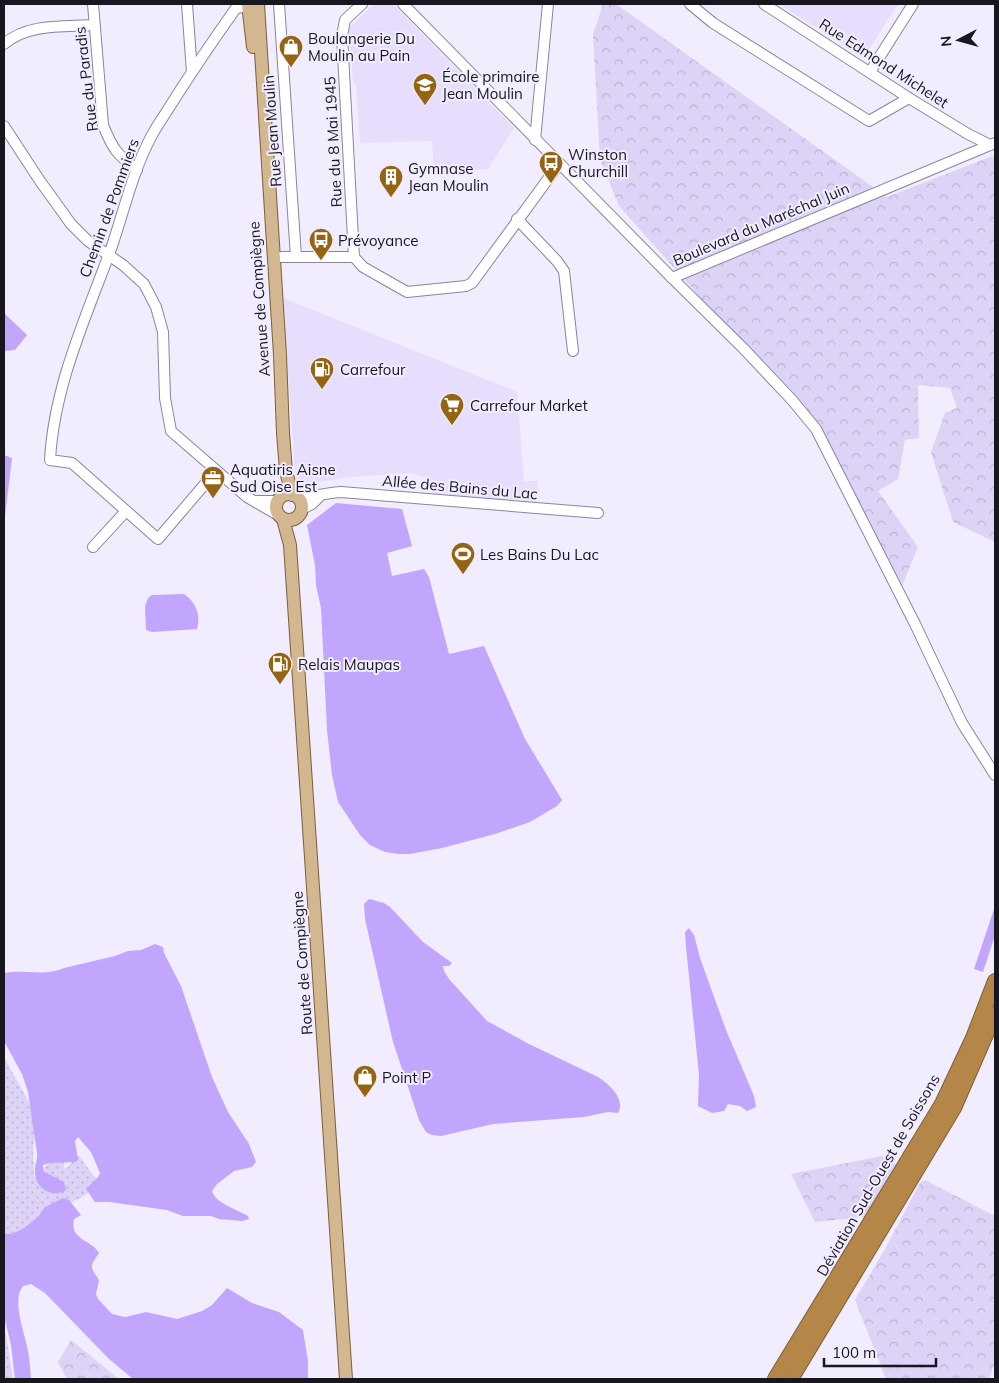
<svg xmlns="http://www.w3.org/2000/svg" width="999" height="1383" font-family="Mulish,sans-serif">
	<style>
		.built { fill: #e6defc }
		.grass { fill: url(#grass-dots) }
		.forest { fill: url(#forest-crowns) }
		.water { fill: #c2a6fe }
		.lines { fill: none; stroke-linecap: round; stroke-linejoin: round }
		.minor-casing { stroke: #8a859a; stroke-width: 12 }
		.major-casing { stroke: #7d5f39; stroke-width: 14 }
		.highway-casing { stroke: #7d5f39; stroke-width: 16 }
		.minor { stroke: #fff; stroke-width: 10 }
		.major { stroke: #d2b791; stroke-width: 12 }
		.highway { stroke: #b48748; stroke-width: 14 }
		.labels { text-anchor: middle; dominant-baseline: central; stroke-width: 4; stroke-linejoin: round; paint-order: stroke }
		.poi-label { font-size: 15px; fill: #18161e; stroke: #f1ecfe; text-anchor: start }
		.street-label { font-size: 15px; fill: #18161e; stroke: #f1ecfe }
	</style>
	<defs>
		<pattern id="grass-dots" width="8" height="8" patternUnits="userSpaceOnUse" patternTransform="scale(1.25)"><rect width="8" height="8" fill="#ddd3f6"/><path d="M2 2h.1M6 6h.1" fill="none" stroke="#bdb4d2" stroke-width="1.8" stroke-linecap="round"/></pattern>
		<pattern id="forest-crowns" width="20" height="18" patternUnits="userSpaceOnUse" patternTransform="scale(1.25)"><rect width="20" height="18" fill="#ddd3f6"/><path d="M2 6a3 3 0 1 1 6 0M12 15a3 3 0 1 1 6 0" fill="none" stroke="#bdb4d2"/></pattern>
	</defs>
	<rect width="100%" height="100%" fill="#f1ecfe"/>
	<g class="built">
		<path d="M374,4H393L514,128L488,169L434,173L432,141L360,143L356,84L353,83L349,28Z"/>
		<path d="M779,4H898L864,57Z"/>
		<path d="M283,298L517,392L524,481H538L537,504L432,493L428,478L408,473L351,477L296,485Z"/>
	</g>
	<g class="grass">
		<path d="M4,1057L37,1117L33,1148L34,1178L61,1150L65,1170L78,1155L101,1185L79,1199L50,1211L4,1251Z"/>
		<path d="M4,1323L13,1379H4Z"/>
	</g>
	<g class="forest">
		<path d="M603,4H616L887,197L995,155V542L953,522L931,452L945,413L957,408L950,388L918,385L919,438L905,440L898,479L878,491L918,547L901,588L824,436L619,206L600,159L593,35Z"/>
		<path d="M882,1156L895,1165L865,1217L815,1222L791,1174Z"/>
		<path d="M925,1180L995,1216V1362L989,1379H886L855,1300L885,1249L920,1183Z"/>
		<path d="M71,1340L119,1379H67L58,1362Z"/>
	</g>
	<g class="water">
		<path d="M4,313L27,335L15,350L4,351Z"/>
		<path d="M4,455L12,458L4,525Z"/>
		<path d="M336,503L402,509L412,546L387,553L392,576L424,569L429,577L449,654L484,646L525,739L562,800L557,806L530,822L495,834L442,848L410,854H399L385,852L370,845L360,835L338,802L332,775L327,730L321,608L316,585L315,565L307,525Z"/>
		<path d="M184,594C196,602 201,615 197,629L152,632L146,630L145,606L148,598L152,595Z"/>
		<path d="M369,899L384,903L390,907L423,942L452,963L449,966H443L444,971L449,979L487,1021L529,1044L598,1077C609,1084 626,1099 618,1113L608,1112L584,1117L493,1124L441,1136L432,1135L426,1132L419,1120L393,1042L365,919L364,904Z"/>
		<path d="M995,906V935L983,972L974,969Z"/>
		<path d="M689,928L694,935L700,958L726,1030L754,1096L756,1107L747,1111L740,1106L728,1104L724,1111L712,1113L698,1106L699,1075L686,947L685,932Z"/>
		<path d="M155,944L163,947L164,953L181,986L212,1077L228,1112L249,1144L256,1162L252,1167L234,1171L217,1184L212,1191C215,1203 238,1210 248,1216L249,1219L242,1221L219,1219L211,1216H183L167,1210L109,1202H95L86,1189L98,1177L100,1173L91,1152L78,1137L75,1141L78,1160L75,1162L49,1163L43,1165V1171L64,1182L66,1190C52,1199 35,1188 35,1172C34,1166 38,1161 37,1153L28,1092L22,1074L4,1041V973C24,969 45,977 64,968L115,956L128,951L141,950Z"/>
		<path d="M63,1198L69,1200L81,1215L74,1219C69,1240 91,1239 99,1253C90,1267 89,1265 99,1280L96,1294L98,1299L112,1314L125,1317L146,1312L177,1319L202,1311L212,1305L227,1288L252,1303L279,1312L303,1330L308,1361V1379H133L109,1359L45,1293L31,1284L23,1286C11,1301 25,1334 28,1351C30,1361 30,1370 31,1379H15L11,1345L4,1316V1234H12L24,1228L38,1217L45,1207Z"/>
	</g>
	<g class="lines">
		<defs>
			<g id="minor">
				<path d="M93,4L103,125C113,150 117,154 137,170"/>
				<path d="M187,4L192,72"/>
				<path d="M279,4L296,257"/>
				<path d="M403,4L672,278L995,143"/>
				<path d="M690,4L713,23L869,121L909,98"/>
				<path d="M764,4L909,98L968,134L990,145"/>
				<path d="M4,44C28,23 64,27 94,25"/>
				<path d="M870,72L913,4"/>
				<path d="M4,126L40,181L71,224L88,241L123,265L144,284L156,307L163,332L165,398L171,431L247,497L278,515"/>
				<path d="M535,140L548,4"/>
				<path d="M517,219L557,261L564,271L573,351"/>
				<path d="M273,257H354L363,267L407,292L466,286L472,283L559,164"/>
				<path d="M354,257L342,36L345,20L362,4"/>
				<path d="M672,278L743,348L792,400L816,429L915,624L962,723L995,775"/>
				<path d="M216,471L158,539L72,463L50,460C54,386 86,317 111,249C124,211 133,170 152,135C158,124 166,113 172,103C193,70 214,39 236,8L254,5"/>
				<path d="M297,497C313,497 326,493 341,492L598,513"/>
				<path d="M256,501H277"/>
				<path d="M302,509L312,504L320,496"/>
				<path d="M93,547L126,511"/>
			</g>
			<g id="major">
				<path d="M248,4L253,47"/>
				<path d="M258,4L280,355L283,433L286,471L292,495"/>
				<circle cx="289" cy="507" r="13"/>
				<path d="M283,519L290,545L346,1379"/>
			</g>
			<g id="highway">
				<path d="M775,1379L942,1104L973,1038L995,981"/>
				<path d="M791,1379L954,1108L995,1014"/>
			</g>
		</defs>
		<use href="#minor" class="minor-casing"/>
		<use href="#major" class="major-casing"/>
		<use href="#highway" class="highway-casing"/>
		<use href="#minor" class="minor"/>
		<use href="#major" class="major"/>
		<use href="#highway" class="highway"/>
	</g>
	<defs>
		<symbol id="shop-pin" viewBox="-11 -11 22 30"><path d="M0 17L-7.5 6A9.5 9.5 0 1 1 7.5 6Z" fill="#946413" stroke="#f1ecfe"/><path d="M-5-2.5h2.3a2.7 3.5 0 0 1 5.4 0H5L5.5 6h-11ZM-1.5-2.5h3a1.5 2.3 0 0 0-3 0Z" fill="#fff"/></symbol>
		<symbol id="school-pin" viewBox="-11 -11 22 30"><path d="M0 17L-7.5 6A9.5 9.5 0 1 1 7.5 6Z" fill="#946413" stroke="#f1ecfe"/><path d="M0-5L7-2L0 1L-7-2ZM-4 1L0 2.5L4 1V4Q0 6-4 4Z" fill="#fff"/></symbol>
		<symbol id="bus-pin" viewBox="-11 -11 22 30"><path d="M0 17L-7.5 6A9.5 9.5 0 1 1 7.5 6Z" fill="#946413" stroke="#f1ecfe"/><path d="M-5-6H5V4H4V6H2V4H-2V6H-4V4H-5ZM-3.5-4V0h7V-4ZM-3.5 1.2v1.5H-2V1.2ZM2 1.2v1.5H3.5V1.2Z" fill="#fff"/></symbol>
		<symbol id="building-pin" viewBox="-11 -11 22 30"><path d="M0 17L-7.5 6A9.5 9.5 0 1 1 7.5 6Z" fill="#946413" stroke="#f1ecfe"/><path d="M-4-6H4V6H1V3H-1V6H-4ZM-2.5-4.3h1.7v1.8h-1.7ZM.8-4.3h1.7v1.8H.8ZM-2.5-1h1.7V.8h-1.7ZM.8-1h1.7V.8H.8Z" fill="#fff"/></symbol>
		<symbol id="fuel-pin" viewBox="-11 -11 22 30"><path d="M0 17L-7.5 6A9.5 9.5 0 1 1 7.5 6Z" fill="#946413" stroke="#f1ecfe"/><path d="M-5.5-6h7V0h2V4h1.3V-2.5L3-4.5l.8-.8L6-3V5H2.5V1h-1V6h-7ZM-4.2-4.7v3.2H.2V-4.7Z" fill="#fff"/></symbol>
		<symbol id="supermarket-pin" viewBox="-11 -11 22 30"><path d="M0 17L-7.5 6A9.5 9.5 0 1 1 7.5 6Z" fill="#946413" stroke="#f1ecfe"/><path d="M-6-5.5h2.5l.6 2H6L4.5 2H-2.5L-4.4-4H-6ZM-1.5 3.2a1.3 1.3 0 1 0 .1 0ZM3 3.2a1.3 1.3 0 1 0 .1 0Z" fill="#fff"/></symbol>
		<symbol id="office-pin" viewBox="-11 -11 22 30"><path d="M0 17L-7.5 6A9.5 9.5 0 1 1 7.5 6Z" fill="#946413" stroke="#f1ecfe"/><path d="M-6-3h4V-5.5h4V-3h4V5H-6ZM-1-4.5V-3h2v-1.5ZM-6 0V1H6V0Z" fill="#fff"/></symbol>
		<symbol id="stadium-pin" viewBox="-11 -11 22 30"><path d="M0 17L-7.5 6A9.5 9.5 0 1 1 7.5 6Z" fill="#946413" stroke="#f1ecfe"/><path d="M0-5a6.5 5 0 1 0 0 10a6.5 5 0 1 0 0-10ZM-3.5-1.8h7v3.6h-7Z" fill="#fff"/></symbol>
	</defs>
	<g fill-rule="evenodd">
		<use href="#shop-pin" x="277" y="33" width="28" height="38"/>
		<use href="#school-pin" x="411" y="71" width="28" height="38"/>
		<use href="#bus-pin" x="537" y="149" width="28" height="38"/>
		<use href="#building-pin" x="377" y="163" width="28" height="38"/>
		<use href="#bus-pin" x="307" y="226" width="28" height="38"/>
		<use href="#fuel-pin" x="308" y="355" width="28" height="38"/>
		<use href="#supermarket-pin" x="438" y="391" width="28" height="38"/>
		<use href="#office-pin" x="199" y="464" width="28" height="38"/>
		<use href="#stadium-pin" x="449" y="540" width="28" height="38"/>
		<use href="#fuel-pin" x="266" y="650" width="28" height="38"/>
		<use href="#shop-pin" x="351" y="1063" width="28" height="38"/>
	</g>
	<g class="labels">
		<g class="poi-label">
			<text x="308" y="38">Boulangerie Du<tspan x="308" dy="17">Moulin au Pain</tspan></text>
			<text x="442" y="76">École primaire<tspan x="442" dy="17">Jean Moulin</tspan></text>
			<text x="568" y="154">Winston<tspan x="568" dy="17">Churchill</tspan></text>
			<text x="408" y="168">Gymnase<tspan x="408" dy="17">Jean Moulin</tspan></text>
			<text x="338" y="240">Prévoyance</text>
			<text x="340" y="369">Carrefour</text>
			<text x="470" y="405">Carrefour Market</text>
			<text x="230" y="469">Aquatiris Aisne<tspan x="230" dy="17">Sud Oise Est</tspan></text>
			<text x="480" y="554">Les Bains Du Lac</text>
			<text x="298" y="664">Relais Maupas</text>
			<text x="382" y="1077">Point P</text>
		</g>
		<g class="street-label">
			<text transform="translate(884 63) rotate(33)">Rue Edmond Michelet</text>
			<text transform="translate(86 79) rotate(-97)">Rue du Paradis</text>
			<text transform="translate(272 131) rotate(-94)">Rue Jean Moulin</text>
			<text transform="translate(333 142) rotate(-93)">Rue du 8 Mai 1945</text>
			<text transform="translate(109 208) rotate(-70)">Chemin de Pommiers</text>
			<text transform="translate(761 224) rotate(-23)">Boulevard du Maréchal Juin</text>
			<text transform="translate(259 299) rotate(-94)">Avenue de Compiègne</text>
			<text transform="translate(460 487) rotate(5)">Allée des Bains du Lac</text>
			<text transform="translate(302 963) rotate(-94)">Route de Compiègne</text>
			<text transform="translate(878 1175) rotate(-60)">Déviation Sud-Ouest de Soissons</text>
		</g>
	</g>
	<rect width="999" height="1383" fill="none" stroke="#18161e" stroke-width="10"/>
	<g transform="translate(959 40) rotate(264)" stroke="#f1ecfe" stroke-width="4" paint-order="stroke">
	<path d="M0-4L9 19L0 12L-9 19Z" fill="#18161e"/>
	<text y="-8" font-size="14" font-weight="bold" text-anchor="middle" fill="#18161e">N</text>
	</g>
	<path d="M824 1358v8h112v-8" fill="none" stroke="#18161e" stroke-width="2.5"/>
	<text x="832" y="1358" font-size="15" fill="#18161e" stroke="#f1ecfe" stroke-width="4" paint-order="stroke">100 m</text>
</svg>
